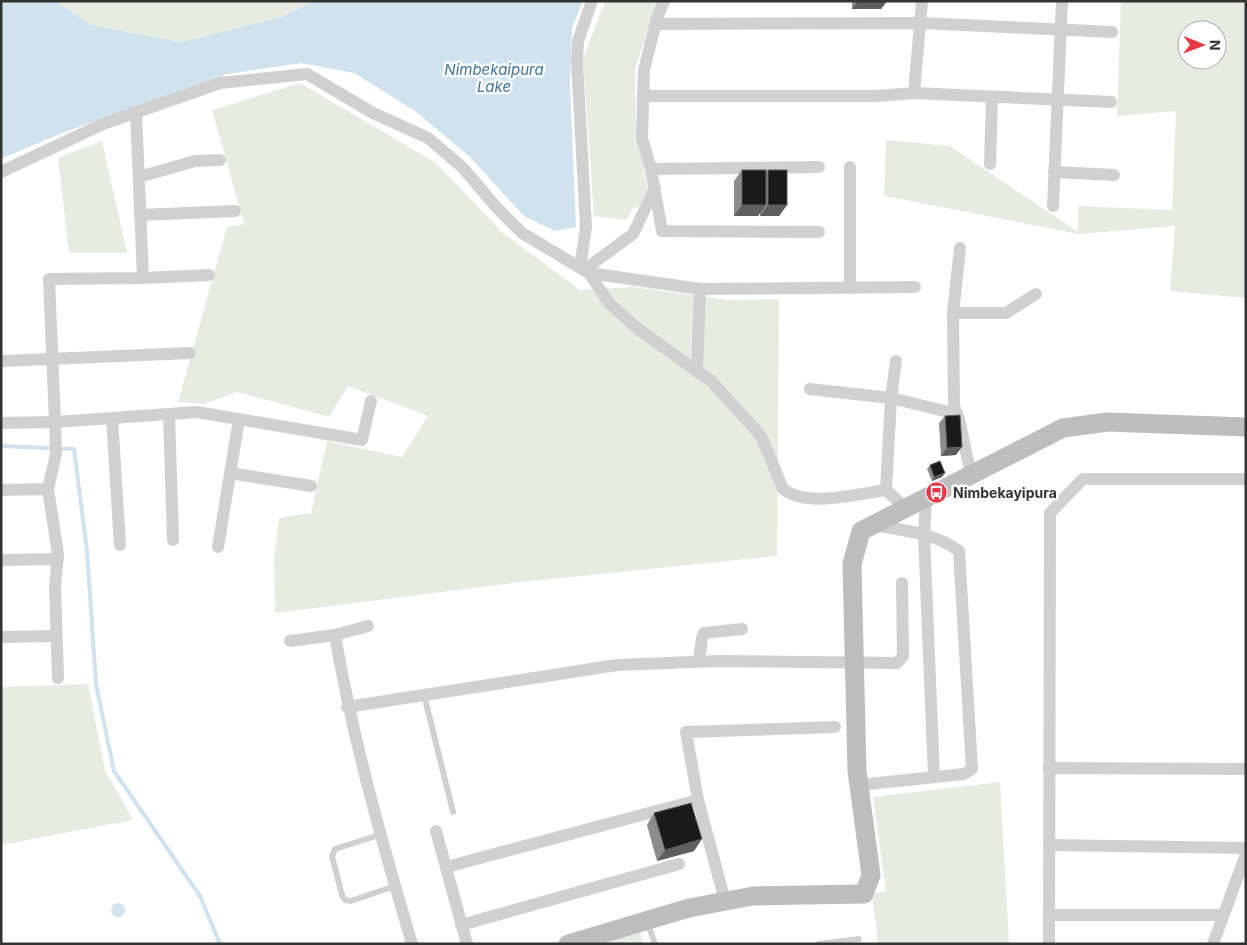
<svg xmlns="http://www.w3.org/2000/svg" width="1247" height="945" font-family="Inter,sans-serif">
	<style>
		.green { fill: #e6ecdf; fill-rule: evenodd }
		.water { fill: #cfe2ee }
		.lines { fill: none; stroke-linecap: round; stroke-linejoin: round }
		.stream { stroke: #cfe2ee; stroke-width: 4 }
		.lane { stroke: #d0d0d0; stroke-width: 6 }
		.street { stroke: #d0d0d0; stroke-width: 12 }
		.secondary { stroke: #bdbdbd; stroke-width: 19 }
		.wall { fill: #8c8c8c }
		.shaded-wall { fill: #5f5f5f }
		.building { fill: #1a1a1a; stroke: #5f5f5f }
		.labels { text-anchor: middle; dominant-baseline: central; stroke-width: 5; stroke-linejoin: round; paint-order: stroke }
		.poi-label { font-size: 14px; font-weight: bold; fill: #333; stroke: #fff; text-anchor: start }
		.water-label { font-size: 15px; font-style: italic; fill: #3f7597; stroke: #fff }
	</style>
	<rect width="100%" height="100%" fill="#fff"/>
	<g class="green">
		<path d="M56,1H313L281,17L182,42L91,25Z"/>
		<path d="M605,1H658L635,68L636,131L648,188L640,205L632,209L627,220L594,216L583,58Z"/>
		<path d="M1121,1H1246V298L1170,291L1175,226L1079,234L884,196L886,140L950,146L1078,232V206L1172,210L1176,111L1117,116ZM1187,30H1217V60H1187Z"/>
		<path d="M300,83L436,163L503,233L580,290L634,287L729,300L779,299L777,556L522,582L275,613L274,561L279,518L311,513L327,441L402,457L428,416L348,386L329,417L237,392L204,404L178,402L227,227L244,224L212,110Z"/>
		<path d="M102,141L127,253H69L58,158Z"/>
		<path d="M88,684L105,770L133,820L1,845V687Z"/>
		<path d="M1000,782L1009,944H878L872,894L886,891L873,797Z"/>
		<path d="M640,932L643,944H603Z"/>
	</g>
	<g class="water">
		<path d="M1,1H56L91,25L182,42L281,17L313,1H583L572,28L570,86L576,227L555,231L524,216L470,157L415,111L354,73L301,63L227,74L62,133L1,159Z"/>
		<circle cx="118" cy="910" r="7"/>
	</g>
	<g class="lines">
		<path class="stream" d="M1,446L74,449L87,551L96,684L114,771L200,896L220,944"/>
		<g class="lane">
			<path d="M424,695L453,812"/>
			<path d="M379,835L335,849L332,856L342,895L345,900L351,901L395,886"/>
			<path d="M647,921L655,944"/>
			<path d="M819,944L859,939"/>
		</g>
		<g class="street">
			<path d="M664,1L657,18L644,70L642,138L651,169L662,231L819,232"/>
			<path d="M656,24L920,23L1112,32"/>
			<path d="M914,93L922,1"/>
			<path d="M643,96H877L914,93L1111,102"/>
			<path d="M136,112L143,278L49,279L55,422L197,412L362,440L371,401"/>
			<path d="M990,164L992,97"/>
			<path d="M850,167V288"/>
			<path d="M651,169L819,167"/>
			<path d="M1,172L103,124L220,83L307,74L373,113L428,138L462,167L498,209L522,233L589,273L609,303L638,329L711,381L755,429L762,438L783,489C808,508 857,494 886,490L906,508"/>
			<path d="M1054,172L1114,175"/>
			<path d="M139,177L195,161L220,160"/>
			<path d="M1053,206L1062,1"/>
			<path d="M140,215L235,211"/>
			<path d="M960,248L953,313L954,407L959,419L971,475"/>
			<path d="M580,268L586,227L577,62L578,41L592,1"/>
			<path d="M584,270L633,234L655,188"/>
			<path d="M589,273L700,289L915,287"/>
			<path d="M143,278L209,275"/>
			<path d="M953,313H1006L1036,294"/>
			<path d="M3,361L190,353"/>
			<path d="M697,372L700,289"/>
			<path d="M810,389L891,398L957,414"/>
			<path d="M169,414L173,540"/>
			<path d="M112,418L120,545"/>
			<path d="M1,423L55,422L56,454L48,489L58,554L55,587L58,678"/>
			<path d="M230,473L311,486"/>
			<path d="M1,490L48,489"/>
			<path d="M886,490L891,398L896,361"/>
			<path d="M926,498L924,535L934,777"/>
			<path d="M218,547L239,419"/>
			<path d="M1,560L58,559"/>
			<path d="M335,635C353,740 382,842 412,944"/>
			<path d="M1,637L56,636"/>
			<path d="M290,641L335,635L368,626"/>
			<path d="M699,661L702,638L704,633L742,629"/>
			<path d="M347,707L617,665L719,661L897,663L903,656L902,583"/>
			<path d="M1049,768L1246,769"/>
			<path d="M859,785L964,774L972,769L959,551C936,533 901,530 873,525"/>
			<path d="M698,800L725,901"/>
			<path d="M436,831L467,944"/>
			<path d="M1049,845L1246,848"/>
			<path d="M446,867L698,800L686,732L835,727"/>
			<path d="M1049,915H1223"/>
			<path d="M461,925L679,864"/>
			<path d="M1049,944L1050,513L1083,479H1246"/>
			<path d="M1213,944L1246,854"/>
		</g>
		<path class="secondary" d="M568,944L689,908L753,896L864,894L871,875L857,771L852,564L861,531L1063,428L1107,422L1246,427"/>
	</g>
	<g class="wall">
		<path d="M852,1H887L881,9H852Z"/>
		<path d="M742,170L766,173L768,170L787,205L779,216H760V213L758,216H734V181Z"/>
		<path d="M945,416L956,455L941,456L939,423Z"/>
		<path d="M930,465L942,477L932,481L927,469Z"/>
		<path d="M654,813L694,851L657,861L647,825Z"/>
	</g>
	<g class="shaded-wall">
		<path d="M858,1H887L881,9H852Z"/>
		<path d="M742,205H766L758,216H734Z"/>
		<path d="M768,205H787L779,216H760Z"/>
		<path d="M962,447L956,455L941,456L947,448Z"/>
		<path d="M945,473L942,477L932,481L934,477Z"/>
		<path d="M702,839L694,851L657,861L665,850Z"/>
	</g>
	<g class="building">
		<rect x="742" y="170" width="24" height="35"/>
		<rect x="768" y="170" width="19" height="35"/>
		<path d="M960,415L962,447L947,448L945,416Z"/>
		<path d="M940,461L945,473L934,477L930,465Z"/>
		<path d="M691,803L702,839L665,850L654,813Z"/>
	</g>
	<defs>
		<symbol id="bus-disc" viewBox="-11 -11 22 22"><circle r="9.5" fill="#e63946" stroke="#fff"/><path d="M-5-6H5V4H4V6H2V4H-2V6H-4V4H-5ZM-3.5-4V0h7V-4ZM-3.5 1.2v1.5H-2V1.2ZM2 1.2v1.5H3.5V1.2Z" fill="#fff"/></symbol>
	</defs>
	<g fill-rule="evenodd">
		<use href="#bus-disc" x="924" y="480" width="25" height="25"/>
	</g>
	<g class="labels">
		<g class="poi-label">
			<text x="953" y="492">Nimbekayipura</text>
		</g>
		<g class="water-label">
			<text x="494" y="69">Nimbekaipura<tspan x="494" dy="17">Lake</tspan></text>
		</g>
	</g>
	<rect width="1247" height="945" fill="none" stroke="#333333" stroke-width="5"/>
	<g transform="translate(1202 45) rotate(91)"><circle r="24" fill="#ffffff" stroke="#adadad"/>
	<path d="M0-4L9 19L0 12L-9 19Z" fill="#e63946"/>
	<text y="-8" font-size="14" font-weight="bold" text-anchor="middle" fill="#333333">N</text>
	</g>
</svg>
